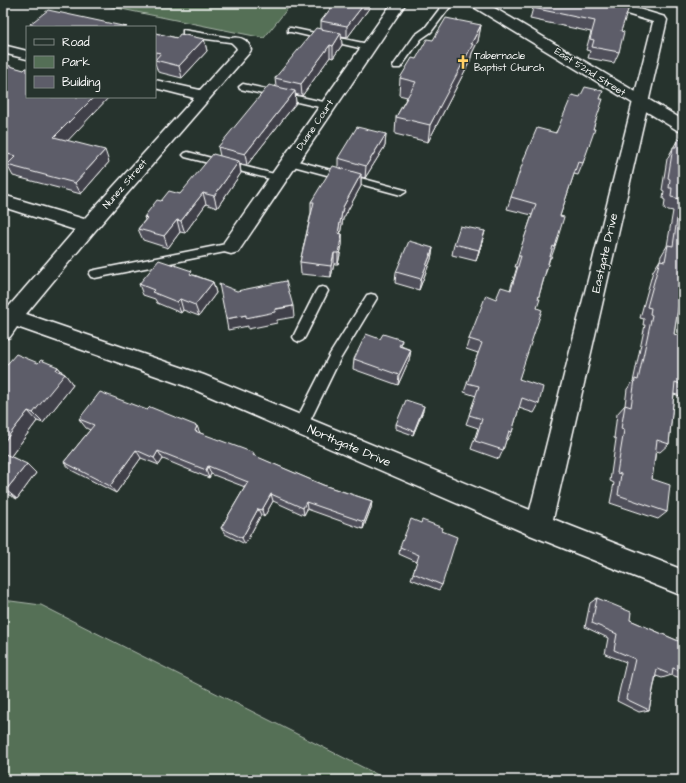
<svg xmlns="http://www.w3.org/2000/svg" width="686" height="783" font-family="'Architects Daughter',sans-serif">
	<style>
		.green { fill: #546f56; stroke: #aab7aa }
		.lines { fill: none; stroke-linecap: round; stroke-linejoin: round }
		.service-casing { stroke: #fff; stroke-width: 3 }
		.minor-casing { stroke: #fff; stroke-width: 3 }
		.secondary-casing { stroke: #fff; stroke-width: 3 }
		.service { fill: #26332d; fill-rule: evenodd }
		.minor { fill: #26332d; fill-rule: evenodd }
		.secondary { fill: #26332d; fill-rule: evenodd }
		.wall { fill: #50505a; stroke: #fff }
		.shaded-wall { fill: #41414a; stroke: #fff }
		.building { fill: #5d5d69; stroke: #fff }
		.labels { text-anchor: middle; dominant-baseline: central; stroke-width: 3; stroke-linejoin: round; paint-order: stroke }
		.far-poi-label { font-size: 10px; fill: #fff; stroke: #26332d; text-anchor: start }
		.far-street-label { font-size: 10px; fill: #fff; stroke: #26332d }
		.street-label { font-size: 12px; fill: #fff; stroke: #26332d }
	</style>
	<rect width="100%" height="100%" fill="#26332d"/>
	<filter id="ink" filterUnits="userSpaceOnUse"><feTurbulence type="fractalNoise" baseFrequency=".025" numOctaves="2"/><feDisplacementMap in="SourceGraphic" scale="8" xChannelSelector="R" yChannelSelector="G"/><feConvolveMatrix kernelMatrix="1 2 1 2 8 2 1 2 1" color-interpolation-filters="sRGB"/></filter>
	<g filter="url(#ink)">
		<g class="green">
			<path d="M92,3H292L264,38Z"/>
			<path d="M3,600L41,605L388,780H3Z"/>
		</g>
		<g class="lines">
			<defs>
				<g id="service">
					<path d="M444,3H457L450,7L431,32L421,39L400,68H394L393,66L415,35L425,28Z"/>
					<path d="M288,28H291L368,44L372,47L368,50L291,32H288Z"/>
					<path d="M183,30L237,39L241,41L237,43L199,38L183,34Z"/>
					<path d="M243,84L328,103L333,106L328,109L240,89L239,87Z"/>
					<path d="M188,152L282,176L283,178L278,181L185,157L183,155L185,153Z"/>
					<path d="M290,159L405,190L406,192L401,195L286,164L285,162Z"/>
					<path d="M231,243L235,244L237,247L235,250L95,278L91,277L89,274L91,271L95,270Z"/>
					<path d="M322,287L326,288L328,291L305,337L303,340L299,342L295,340L293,337L316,291L318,288Z"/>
					<path d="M371,294L375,295L377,298L339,361L306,429L301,431L296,429L294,425L330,354L367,295Z"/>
				</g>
				<g id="minor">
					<path d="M392,3H406L238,252L231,254L224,252L222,247L224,242Z"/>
					<path d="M584,3L622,4L665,17L667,20L553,519L683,570V596L530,535L188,387L17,327L10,337L3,339V314L5,311L75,230L3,207V195L84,219L194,98L155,88V80L200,90L237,49L236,47L230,41L232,38C241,36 249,41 251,50L249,53L94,232L26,314L204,375L530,510L653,22L620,12L586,6Z"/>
					<path d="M3,45L27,51V59L3,53Z"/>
				</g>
				<path id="secondary" d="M470,3H486L683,120V132L677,130L472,6Z"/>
			</defs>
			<use href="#service" class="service-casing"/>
			<use href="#minor" class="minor-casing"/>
			<use href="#secondary" class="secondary-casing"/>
			<use href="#service" class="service"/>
			<use href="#minor" class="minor"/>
			<use href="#secondary" class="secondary"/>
		</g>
		<g class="wall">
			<path d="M335,3H373L347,38L341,37L342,45L333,58L330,57L302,96L295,94L296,103L247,165L240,164L241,173L217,208L206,204L185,233L180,232L168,248L143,240L138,229L145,220L144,217L161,201L180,194L220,156L218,147L276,87L275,78L321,29V21Z"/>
			<path d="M624,3H629L621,31L619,52L614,63L588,58L590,51L586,50L591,32L530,19L533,8Z"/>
			<path d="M30,24L127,27H31Z"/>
			<path d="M481,25L478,41L472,53L470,61L428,142L395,134L396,117L407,97L399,95L400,78L416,59L433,40Z"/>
			<path d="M155,33L177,38L204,39L207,51L182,78L158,72L155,63Z"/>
			<path d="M3,64L109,97L67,141L109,162L81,194L13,176L7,165L8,164L3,162Z"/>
			<path d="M580,97L600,99L593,129L583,163L578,175L574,174L560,216L555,247L551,258H550L538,299L537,308L519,379L539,404L534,413L519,408L512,432L507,440H506L503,450L499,459L471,449L478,428L466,424L476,396L464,392L478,353L466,349L469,339L496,299L510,290L517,267H515L532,215L507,209L511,197Z"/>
			<path d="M386,134L385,146L365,178L361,177V186L343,219L340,234H342V245L338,264H334L331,277L301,274L300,262L311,213V202L338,168V158Z"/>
			<path d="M678,139L683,140V298L680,297L674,334L683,337V397L674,394L669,444L660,452L656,451L652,479L667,512L658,519L610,503L614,483L610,481L616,439L614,438L617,414L625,405L627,389L633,382L645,325H643L644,319L640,318L643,307L653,271L660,260L661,256L667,246L673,211L664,209L665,200L663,199L664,191L662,190L667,159Z"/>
			<path d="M485,231L476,261L452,255L454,244Z"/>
			<path d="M433,248L431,259L419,290L395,283L396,272Z"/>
			<path d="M194,275L213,282L216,293L199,316L183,310L181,313L157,303L155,299L143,295L139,284Z"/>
			<path d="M380,339L402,340L401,346L411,350L409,360L398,385L353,369L354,359Z"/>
			<path d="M58,367L63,373L65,374L73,385L43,423L37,421L11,456L36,473L17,499L3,492V369Z"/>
			<path d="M423,411L413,435L396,429V424Z"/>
			<path d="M79,419L200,433L323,485L372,501L371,508L363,529L307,509L304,515L273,501L264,517L261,515L245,544L225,534L221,528L245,487L211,474L209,478L163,459L159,465L141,458L116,493L71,470L64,462L90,430L86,428Z"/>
			<path d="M442,531V585L439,590L411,579L417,562L399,554L400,547Z"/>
			<path d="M597,598L630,620L683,643V679L672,675L662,678L656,676L649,710L639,712L617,701L626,662L605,654L608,638L585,627L590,603Z"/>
		</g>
		<g class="shaded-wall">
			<path d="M365,3H373L347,38V26Z"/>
			<path d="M481,25L478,41L472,53L470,61L428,142L430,125Z"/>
			<path d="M341,33L342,45L333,58V46Z"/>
			<path d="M204,39L207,51L182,78L179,66Z"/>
			<path d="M330,45V57L302,96L301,84Z"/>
			<path d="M295,91L296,103L247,165L245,154Z"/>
			<path d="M94,97H109L60,149L54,137Z"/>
			<path d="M386,134L385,146L365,178L366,166Z"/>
			<path d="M105,150L109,162L81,194L75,183Z"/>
			<path d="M239,161L241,173L217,208L214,196Z"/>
			<path d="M361,174V186L343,219L338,245V233L343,207Z"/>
			<path d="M203,193L206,204L185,233L181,221Z"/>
			<path d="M177,220L180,232L168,248L164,236Z"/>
			<path d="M485,231L482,243L476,261L479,250Z"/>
			<path d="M342,234V245L338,264V253Z"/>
			<path d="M433,248L431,259L419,290L421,279Z"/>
			<path d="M334,253V264L331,277V266Z"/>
			<path d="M213,282L216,293L199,316L195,305Z"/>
			<path d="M180,299L183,310L181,313L177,302Z"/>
			<path d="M293,306L294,317L277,320V323L248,329V326L228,330L226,319Z"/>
			<path d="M411,350L409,360L398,385L399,375Z"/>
			<path d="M58,367L64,375L65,374L73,385L43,423L33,413L56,370Z"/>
			<path d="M424,406L423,411L413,435L414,431Z"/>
			<path d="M28,411L37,421L8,460L3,455V443Z"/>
			<path d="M197,426L201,435L195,431Z"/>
			<path d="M136,450L141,458L116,493L110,486Z"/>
			<path d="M158,451L163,459L159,465L154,458Z"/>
			<path d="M27,464L36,473L17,499L6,490Z"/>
			<path d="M208,466L211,474L209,478L206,470Z"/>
			<path d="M271,494L273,501L264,517L262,510Z"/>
			<path d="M372,501L371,508L363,529L364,522Z"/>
			<path d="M306,502L307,509L304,515L303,508Z"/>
			<path d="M258,509L261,515L245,544L242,538Z"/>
		</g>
		<g class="building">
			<path d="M335,3H365L347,26L321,21Z"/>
			<path d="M535,3H623L630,4L621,31L624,32L619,52L592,47L594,40L590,39L595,21L533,8Z"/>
			<path d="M48,10L127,27H43L30,24Z"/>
			<path d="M446,18L481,25L471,44H473L430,125L396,117L416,82L400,78L412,58L416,59L427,39L433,40Z"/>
			<path d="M316,28L341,33L333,46L330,45L301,84L275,78Z"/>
			<path d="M155,33L177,38L180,34L204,39L179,66L155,60L161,53L155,52Z"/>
			<path d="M3,64L24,70L26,68H27V97H94L54,137L105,150L75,183L7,165L16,156L3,153Z"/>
			<path d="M269,85L295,91L245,154L218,147Z"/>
			<path d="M585,87L603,91L600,99H603L593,129H595L583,163L578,162L560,216L564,217L555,247L553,246L538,299H540L537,308L542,310L519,379L543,387L539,404L522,398L512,432L509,431L503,450L475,441L482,419L469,415L479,386L467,383L482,343L469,339L486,295L496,299L501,287L511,290L521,256H518L536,204L511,197L525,156L537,128L556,133L572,95L580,97Z"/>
			<path d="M357,127L386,134L366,166L338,158Z"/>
			<path d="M678,139L683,140V285L682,284L674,334L683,337V385L675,382L669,444L657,440L652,479L670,485L667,512L618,495L621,474L617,473L624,430L621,429L625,405L631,407L635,379L638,380L652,315L650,314L651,308L647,307L650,296L660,260L665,261L668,245L673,246L680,199L671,197L672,188H669L670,179L668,178L673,147H676Z"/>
			<path d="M213,154L239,161L214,196L203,193L181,221L177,220L164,236L138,229L147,218L144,217L157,200L161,201L169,191L180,194Z"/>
			<path d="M333,166L361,174L343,207L338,233L342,234L338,253H334L331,266L300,262L314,202H311Z"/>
			<path d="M460,226L485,231L479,250L454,244Z"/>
			<path d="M409,241L433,248L421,279L396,272Z"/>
			<path d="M159,260L192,271L190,274L213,282L195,305L180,299L177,302L152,292L154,290L139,284Z"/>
			<path d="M286,281L293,306L275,309V312L246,318V315L226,319L219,284L237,291Z"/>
			<path d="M366,334L380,339L383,334L402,340L399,346L411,350L399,375L354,359Z"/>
			<path d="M16,354L38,363L41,360L58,367L56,370L65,374L33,413L28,411L3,443V369Z"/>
			<path d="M100,392L147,410L150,407L197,426L195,431L254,453L253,455L323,485L372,501L364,522L306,502L303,508L271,494L262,510L258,509L242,538L221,528L248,482L208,466L206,470L158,451L154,458L136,450L110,486L64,462L94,425L79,419Z"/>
			<path d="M406,400L424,406L414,431L396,424Z"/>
			<path d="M3,453L27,464L6,490L3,488Z"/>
			<path d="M411,519L421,523L422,520L443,528L442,531L457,537L442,585L413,573L419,555L400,547Z"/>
			<path d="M597,598L631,612L630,620L683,643V672L673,668L672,675L657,669L649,710L626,699L635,659L614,650L617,634L592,623Z"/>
		</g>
	</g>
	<defs>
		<symbol id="church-bare" viewBox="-9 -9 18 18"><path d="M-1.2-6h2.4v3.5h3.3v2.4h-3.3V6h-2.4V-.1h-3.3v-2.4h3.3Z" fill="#ffd166" stroke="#26332d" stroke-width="2.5" paint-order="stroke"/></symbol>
	</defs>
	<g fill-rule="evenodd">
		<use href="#church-bare" x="453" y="52" width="20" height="20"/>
	</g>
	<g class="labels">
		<g class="far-poi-label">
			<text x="474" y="56">Tabernacle<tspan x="474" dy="12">Baptist Church</tspan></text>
		</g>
		<g class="far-street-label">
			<text transform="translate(590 72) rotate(32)">East 52nd Street</text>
			<text transform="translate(315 125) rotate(-56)">Duane Court</text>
			<text transform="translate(125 184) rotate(-49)">Nunez Street</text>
		</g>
		<g class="street-label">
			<text transform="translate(605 253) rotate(-77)">Eastgate Drive</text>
			<text transform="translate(349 446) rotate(23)">Northgate Drive</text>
		</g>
	</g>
	<rect width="686" height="783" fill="none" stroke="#26332d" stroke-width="16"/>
	<rect x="8" y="8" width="670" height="767" fill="none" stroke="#fff" stroke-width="1.5" filter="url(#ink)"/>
	<rect x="26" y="26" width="130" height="72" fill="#26332d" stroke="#7d8581"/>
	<rect x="34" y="39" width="20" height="6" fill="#26332d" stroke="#7d8581"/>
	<text x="62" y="46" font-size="12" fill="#ffffff">Road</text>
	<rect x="34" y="56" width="20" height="12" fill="#546f56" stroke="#7d8581"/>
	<text x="62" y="66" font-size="12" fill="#ffffff">Park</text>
	<rect x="34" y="76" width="20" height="12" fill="#5d5d69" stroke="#7d8581"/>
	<text x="62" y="86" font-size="12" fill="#ffffff">Building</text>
</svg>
